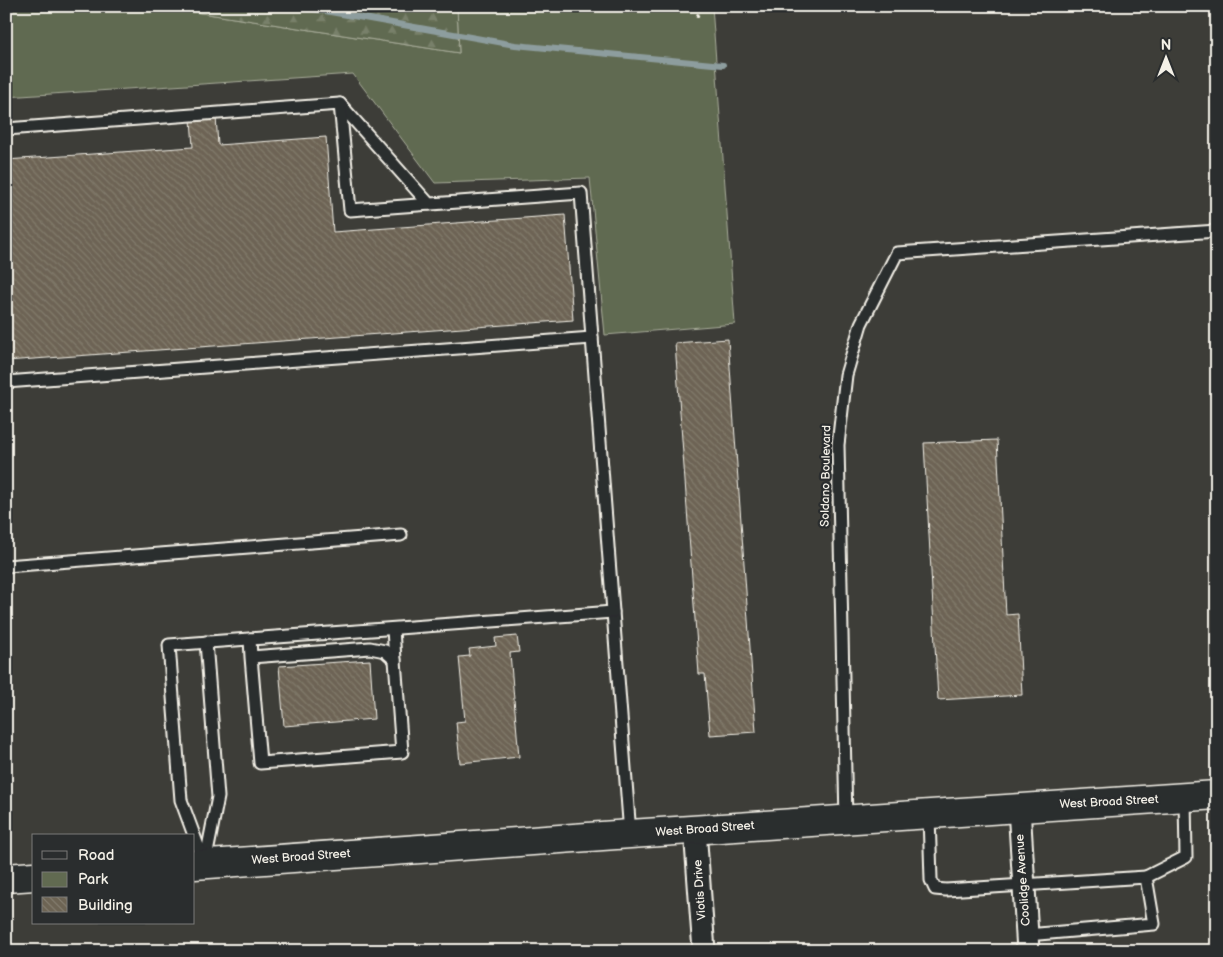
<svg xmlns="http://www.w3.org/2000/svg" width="1223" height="957" font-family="'Balsamiq Sans',sans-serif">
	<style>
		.built { fill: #3e3e39; fill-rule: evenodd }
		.green { fill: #616a51; stroke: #aaae9c }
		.forest { fill: url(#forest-firs); stroke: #aaae9c }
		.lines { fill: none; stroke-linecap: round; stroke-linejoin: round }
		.stream { stroke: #8d9d9e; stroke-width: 6 }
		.building { fill: url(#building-back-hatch); stroke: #f4f1e8 }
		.service-casing { stroke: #f4f1e8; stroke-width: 15 }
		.minor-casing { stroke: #f4f1e8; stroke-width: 25 }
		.primary-casing { stroke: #f4f1e8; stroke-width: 31 }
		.path { stroke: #f4f1e8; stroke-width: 3; stroke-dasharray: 4 4; stroke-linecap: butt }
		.service { stroke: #2a2d2e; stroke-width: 11 }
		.minor { stroke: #2a2d2e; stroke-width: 21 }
		.primary { stroke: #2a2d2e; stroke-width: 28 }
		.labels { text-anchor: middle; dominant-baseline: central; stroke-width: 4.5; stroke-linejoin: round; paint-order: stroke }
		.street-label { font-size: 12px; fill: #f4f1e8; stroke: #2a2d2e }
	</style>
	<defs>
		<pattern id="forest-firs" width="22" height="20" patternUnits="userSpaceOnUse" patternTransform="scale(1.25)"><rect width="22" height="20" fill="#616a51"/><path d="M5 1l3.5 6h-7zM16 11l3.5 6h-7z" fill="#78806a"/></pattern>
		<pattern id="building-back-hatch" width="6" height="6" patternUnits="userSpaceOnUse" patternTransform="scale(1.25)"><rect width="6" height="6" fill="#6d6454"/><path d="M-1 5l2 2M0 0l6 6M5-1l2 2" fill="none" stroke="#827b6d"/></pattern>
	</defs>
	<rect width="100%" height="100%" fill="#2a2d2e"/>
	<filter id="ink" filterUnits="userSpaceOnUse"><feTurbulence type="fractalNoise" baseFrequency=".02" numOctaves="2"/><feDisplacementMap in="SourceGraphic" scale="10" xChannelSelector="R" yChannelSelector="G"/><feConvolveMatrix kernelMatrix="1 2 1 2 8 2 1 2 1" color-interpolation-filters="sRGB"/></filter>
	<g filter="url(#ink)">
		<path class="built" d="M712,6H1217V951H6V97L353,74L435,183L590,178L606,335L735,324ZM34,836H194V923H34Z"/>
		<path class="green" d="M6,6H156L459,53L457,6H712L735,324L605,335L590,178L435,183L353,74L6,97Z"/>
		<path class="forest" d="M156,6H457L459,53Z"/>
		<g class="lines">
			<path class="stream" d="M297,6L515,45L723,65"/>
		</g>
		<g class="building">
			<path d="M216,117L218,145L326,137L333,232L565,215L573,320L6,361V160L193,147L191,119Z"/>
			<path d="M728,339L756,732L710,735L705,674H699L675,343Z"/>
			<path d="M997,440L1006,615L1018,614L1022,695L938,700L924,443Z"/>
			<path d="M517,636L519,652L510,653L519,757L460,763L456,722L465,721L459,657L470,656L469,649L496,646L495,638Z"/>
			<path d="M370,660L374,719L284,726L279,666Z"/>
		</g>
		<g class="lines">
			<defs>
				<g id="service">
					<path d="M340,104L429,204"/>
					<path d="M6,129L340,104L350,210L581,193L630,834"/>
					<path d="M6,382L592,338"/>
					<path d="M6,566L401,535"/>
					<path d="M393,629L395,660"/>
					<path d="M250,639L251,657L260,763L402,752L395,660L385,651L370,648L251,657"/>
					<path d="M929,815L931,880L935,889L946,890L1146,877L1154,924L1027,935"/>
					<path d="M846,821L838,445L846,375L861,324L897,253L1217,231"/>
					<path d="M205,863L218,797L206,642"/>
					<path d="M205,865L181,800L169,645L613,612"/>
					<path d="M1146,877L1186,857L1185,798"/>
				</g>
				<g id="minor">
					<path d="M1019,808L1028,951"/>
					<path d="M695,830L704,951"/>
				</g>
				<g id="primary">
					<path d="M194,865L630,834L1217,795"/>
					<path d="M6,878L34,876"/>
				</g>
			</defs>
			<use href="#service" class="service-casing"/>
			<use href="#minor" class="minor-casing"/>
			<use href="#primary" class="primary-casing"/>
			<path class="path" d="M697,17L701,6"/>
			<use href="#service" class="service"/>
			<use href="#minor" class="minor"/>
			<use href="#primary" class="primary"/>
		</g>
	</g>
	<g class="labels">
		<g class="street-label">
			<text transform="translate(826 476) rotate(-89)">Soldano Boulevard</text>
			<text transform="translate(1109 802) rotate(-3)">West Broad Street</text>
			<text transform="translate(705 829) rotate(-4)">West Broad Street</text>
			<text transform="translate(301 857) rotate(-4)">West Broad Street</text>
			<text transform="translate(1023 880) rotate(-94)">Coolidge Avenue</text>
			<text transform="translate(700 890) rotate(-94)">Viotis Drive</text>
		</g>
	</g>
	<rect width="1223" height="957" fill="none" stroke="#2a2d2e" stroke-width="25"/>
	<rect x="12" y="12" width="1198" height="932" fill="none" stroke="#f4f1e8" stroke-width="2" filter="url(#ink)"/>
	<rect x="32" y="834" width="162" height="90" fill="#2a2d2e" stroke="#7b7b78"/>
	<rect x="42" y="851" width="25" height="8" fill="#2a2d2e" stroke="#7b7b78"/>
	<text x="78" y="860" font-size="15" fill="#f4f1e8">Road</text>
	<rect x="42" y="872" width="25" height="15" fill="#616a51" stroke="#7b7b78"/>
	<text x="78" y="884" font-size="15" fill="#f4f1e8">Park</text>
	<rect x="42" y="897" width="25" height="15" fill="url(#building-back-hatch)" stroke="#7b7b78"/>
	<text x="78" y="910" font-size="15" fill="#f4f1e8">Building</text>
	<g transform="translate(1166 58)" stroke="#2a2d2e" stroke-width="4" paint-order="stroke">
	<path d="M0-4L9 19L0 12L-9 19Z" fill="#f4f1e8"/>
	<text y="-8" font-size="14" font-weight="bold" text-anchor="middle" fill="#f4f1e8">N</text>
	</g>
</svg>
